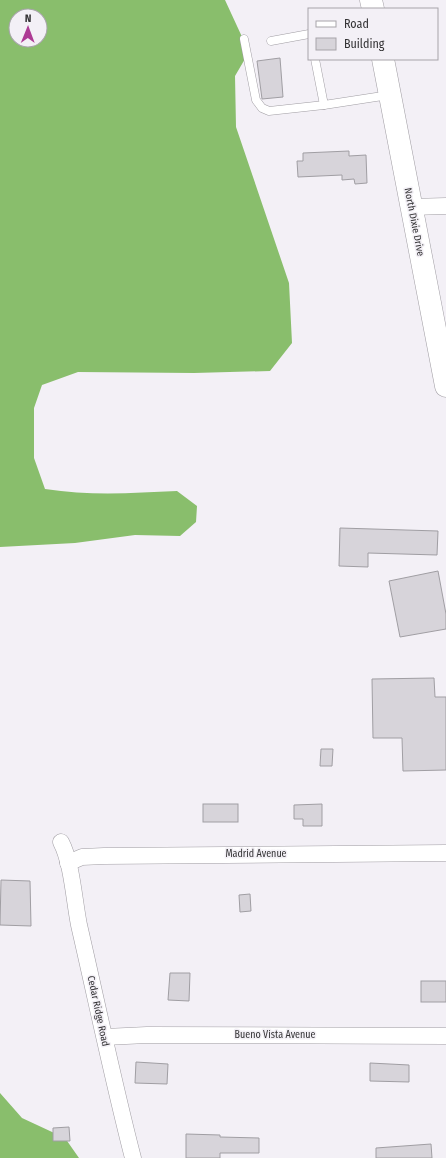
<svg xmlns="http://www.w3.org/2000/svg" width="446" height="1158" font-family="'Fira Sans Condensed',sans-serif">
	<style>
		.forest { fill: #89be6c; fill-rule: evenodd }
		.building { fill: #d7d4da; stroke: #a09ea3 }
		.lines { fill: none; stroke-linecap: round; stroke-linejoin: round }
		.lane-casing { stroke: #a09da3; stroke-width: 9 }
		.street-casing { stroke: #a09da3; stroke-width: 17 }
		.secondary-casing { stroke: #a09da3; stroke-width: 23 }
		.lane { stroke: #fff; stroke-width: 8 }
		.street { stroke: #fff; stroke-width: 16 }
		.secondary { stroke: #fff; stroke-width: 22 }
		.labels { text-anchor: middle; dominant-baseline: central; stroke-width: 3; stroke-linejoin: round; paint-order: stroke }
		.street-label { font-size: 10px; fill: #343335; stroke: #f3f0f6 }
	</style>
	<rect width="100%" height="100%" fill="#f3f0f6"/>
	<g class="forest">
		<path d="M0,0H225L249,52L235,76L236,127L289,283L292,343L270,371L194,373L78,372L42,385L34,408V458L45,489C90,496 133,493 177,491L197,506L196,522L180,536L135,535L75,543L0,547ZM16,16H40V40H16Z"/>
		<path d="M0,1093L22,1118L65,1138L79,1158H0Z"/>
	</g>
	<g class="building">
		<path d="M280,58L283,97L262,99L257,61Z"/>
		<path d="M349,151V156L366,155L367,183L355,184L354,179L342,180V175L298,177L297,161H303V153Z"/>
		<path d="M340,528L438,531L437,555L368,553V567L339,566Z"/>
		<path d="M438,571L446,614V629L400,637L389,581Z"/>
		<path d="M434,678L435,697H446V770L403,771L402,738H373L372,679Z"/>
		<path d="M321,749H333L332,766H320Z"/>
		<rect x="203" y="804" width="35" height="18"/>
		<path d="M322,804V826H303V819H294V805Z"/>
		<path d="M1,880L30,881L31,926L0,925Z"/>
		<path d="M250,894L251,911L240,912L239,895Z"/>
		<path d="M170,973H190L189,1001L168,1000Z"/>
		<rect x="421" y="981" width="25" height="21"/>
		<path d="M136,1062L168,1064L167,1084L135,1083Z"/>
		<path d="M370,1063L409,1065V1082L370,1081Z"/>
		<path d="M69,1127L70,1141H53V1128Z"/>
		<path d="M186,1134L220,1135V1137L259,1138V1153H220V1158H186Z"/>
		<path d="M431,1144L432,1158H376V1148Z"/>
	</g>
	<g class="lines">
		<defs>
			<g id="lane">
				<path d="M244,39L256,100L262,108L269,111L324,105"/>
				<path d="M271,41L309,34"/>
				<path d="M315,59L324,105L389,95"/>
			</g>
			<g id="street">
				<path d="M411,207L446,206"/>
				<path d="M61,842C72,863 74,900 79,925C97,1003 113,1081 133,1158"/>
				<path d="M68,863L82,857L104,856L446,853"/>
				<path d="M105,1037L147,1035L446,1036"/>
			</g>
			<g id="secondary">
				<path d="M371,0L373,9"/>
				<path d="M383,59L446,386"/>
			</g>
		</defs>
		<use href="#lane" class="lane-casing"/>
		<use href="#street" class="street-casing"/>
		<use href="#secondary" class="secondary-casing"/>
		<use href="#lane" class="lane"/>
		<use href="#street" class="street"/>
		<use href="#secondary" class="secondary"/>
	</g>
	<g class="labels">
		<g class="street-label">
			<text transform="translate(414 222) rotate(79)">North Dixie Drive</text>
			<text x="256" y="854">Madrid Avenue</text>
			<text transform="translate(98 1011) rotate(78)">Cedar Ridge Road</text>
			<text x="275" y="1035">Bueno Vista Avenue</text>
		</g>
	</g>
	<rect x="308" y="8" width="130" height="52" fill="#f3f0f6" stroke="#a7a4a9"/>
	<rect x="316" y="21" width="20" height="6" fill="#ffffff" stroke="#a7a4a9"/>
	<text x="344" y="28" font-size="12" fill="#343335">Road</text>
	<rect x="316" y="38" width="20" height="12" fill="#d7d4da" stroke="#a7a4a9"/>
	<text x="344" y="48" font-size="12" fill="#343335">Building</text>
	<g transform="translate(28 28) rotate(1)"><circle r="19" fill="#f3f0f6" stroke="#a7a4a9"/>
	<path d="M0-3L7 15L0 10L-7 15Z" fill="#ad3a94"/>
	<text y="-6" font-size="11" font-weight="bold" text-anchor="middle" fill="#343335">N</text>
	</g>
</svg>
